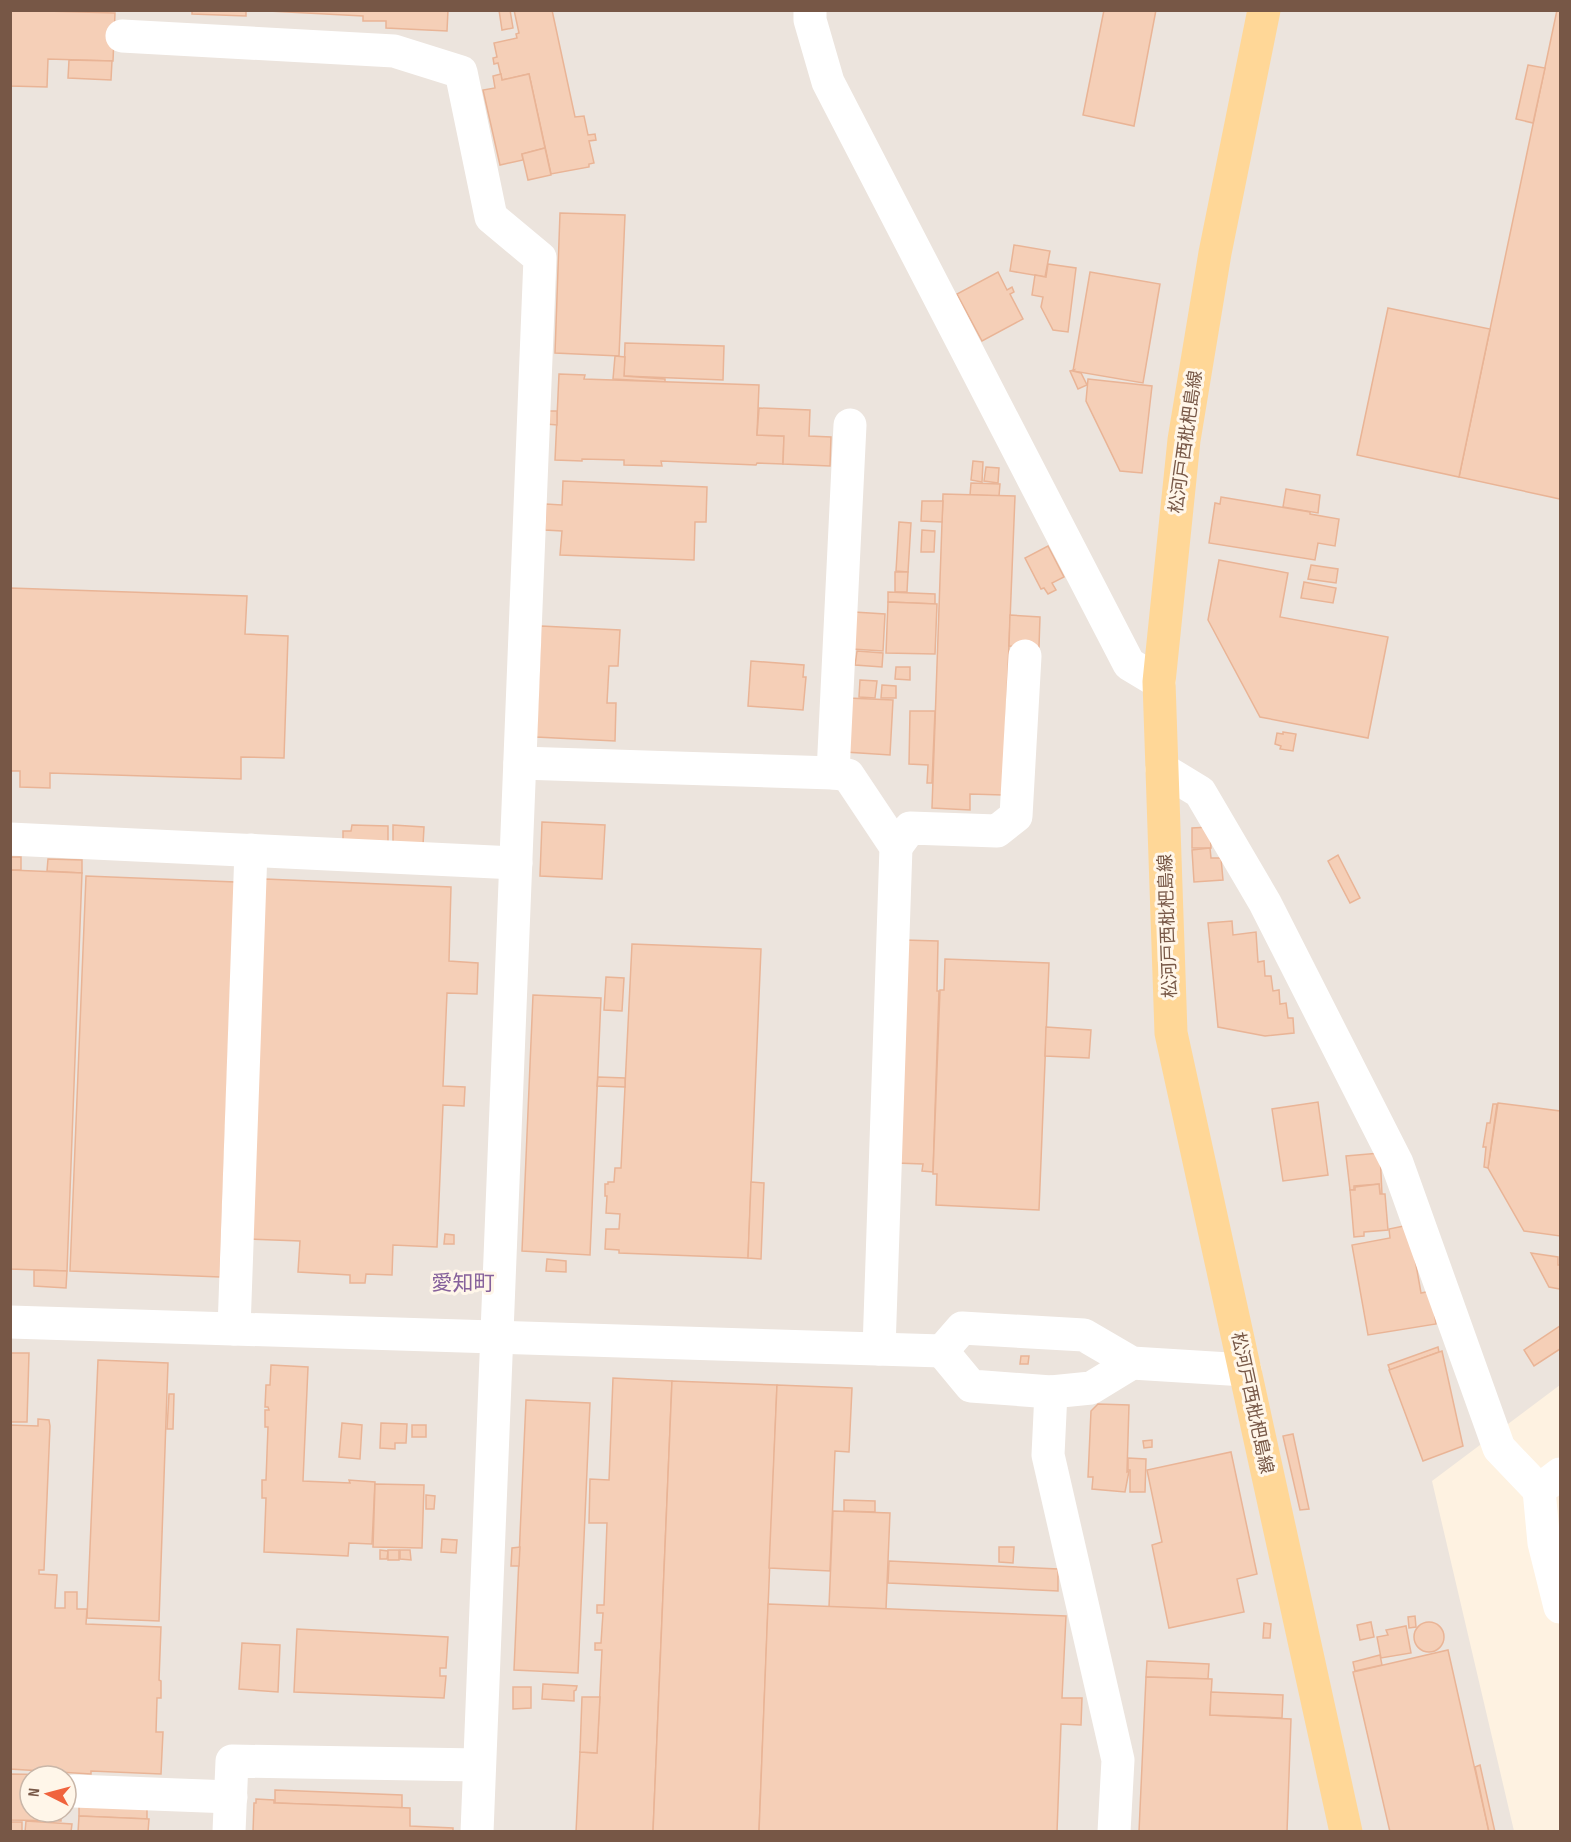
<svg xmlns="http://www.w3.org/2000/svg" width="1571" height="1842" font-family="'Sofia Sans Condensed','Noto Sans JP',sans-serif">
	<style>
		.industrial { fill: #ece4dd; fill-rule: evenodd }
		.building { fill: #f5cfb7; stroke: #e9b496; stroke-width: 1.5 }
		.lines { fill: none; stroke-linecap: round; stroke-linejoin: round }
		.minor { stroke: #fff; stroke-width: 33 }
		.major { stroke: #ffd797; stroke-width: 33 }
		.labels { text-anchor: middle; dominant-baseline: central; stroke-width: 6; stroke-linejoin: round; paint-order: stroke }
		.street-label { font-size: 18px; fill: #775746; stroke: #fff6e9 }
		.quarter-label { font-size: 21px; fill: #86619b; stroke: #fff6e9 }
	</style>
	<rect width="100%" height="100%" fill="#fef2e1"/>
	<path class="industrial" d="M11,11H1560V1385L1432,1481L1514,1831L11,1832ZM30,1776H66V1812H30Z"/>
	<g class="building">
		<path d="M10,10L115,13L113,61L48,59L47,87L10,86Z"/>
		<path d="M192,10H246V16L192,14Z"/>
		<path d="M250,10H448L447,31L386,28V21H363V16Z"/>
		<path d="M499,10H510L513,28L502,30Z"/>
		<path d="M514,10H552L575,117L584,116L588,135L595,134L596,140L589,141L594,163L589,164V167L551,174L529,74L502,80L498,63L494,64L493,58L497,57L494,43L517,38L516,34L519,33Z"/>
		<path d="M1104,10H1156L1134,126L1083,115Z"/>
		<path d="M1557,10H1560V499L1459,477Z"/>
		<path d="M69,60L112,61L111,80L68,78Z"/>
		<path d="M1528,65L1545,68L1533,123L1516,119Z"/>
		<path d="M501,74L502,80L529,74L545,148L522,154L523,160L500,165L483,90L495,88L493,76Z"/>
		<path d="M545,148L551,175L528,180L522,154Z"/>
		<path d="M560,213L625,215L619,356L555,353Z"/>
		<path d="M1014,245L1050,251L1045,277L1010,271Z"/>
		<path d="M1048,264L1076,268L1068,332L1053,330L1041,307L1043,297L1032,295L1035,275L1046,277Z"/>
		<path d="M998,272L1007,290L1012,287L1014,292L1010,294L1023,319L982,341L957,294Z"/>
		<path d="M1090,272L1160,284L1143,383L1073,371Z"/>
		<path d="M1388,308L1490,329L1459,477L1357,455Z"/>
		<path d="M625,343L724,346L723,380L624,376Z"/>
		<path d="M615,356L625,357L624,376L665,379V382L613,379Z"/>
		<path d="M1074,370L1073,371L1081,373L1087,385L1078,389L1070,371Z"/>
		<path d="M559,374L585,375L584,379L759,385L757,435L784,436L783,464L757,463L756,465L661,461L662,466L624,465V460L582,459V461L555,460Z"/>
		<path d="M1088,379L1152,386L1142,473L1120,471L1086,401Z"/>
		<path d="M759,408L810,410L809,436L831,437L830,466L783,464L784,436L757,435Z"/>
		<path d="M547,411H557V425L546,424Z"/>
		<path d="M973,461L983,462L982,482L971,480Z"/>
		<path d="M986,467L999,468L998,483L984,481Z"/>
		<path d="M563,481L707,487L706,522H695L694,560L560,555L562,531L545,530L546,504L562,505Z"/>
		<path d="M971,483L1000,484L999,496L970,495Z"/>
		<path d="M1286,489L1320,495L1318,513L1283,507Z"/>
		<path d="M943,494L1015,496L1003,795L970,794V810L932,808Z"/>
		<path d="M1221,497L1310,512V514L1339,519L1335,546L1318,543L1315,560L1209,543L1215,503L1220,504Z"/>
		<path d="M922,501H943L942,522L921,521Z"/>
		<path d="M899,522L911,523L908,572L896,571Z"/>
		<path d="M922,530L935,531L934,552H921Z"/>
		<path d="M1048,546L1064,577L1052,583L1056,590L1048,594L1044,588L1041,589L1025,558Z"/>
		<path d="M1219,560L1288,573L1280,617L1388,637L1368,738L1260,717L1208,620Z"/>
		<path d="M1311,565L1338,569L1336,583L1308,579Z"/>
		<path d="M895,572H908L907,592H895Z"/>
		<path d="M1304,582L1336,588L1333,603L1301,598Z"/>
		<path d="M10,588L247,596L245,634L288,636L284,758L241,757V779L50,773V788L20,787V771H10Z"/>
		<path d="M888,592L935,594V604L888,602Z"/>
		<path d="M888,602L937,604L935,654L886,653Z"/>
		<path d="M854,612L885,614L883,651L852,649Z"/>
		<path d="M1010,615L1040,617L1039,647L1009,646Z"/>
		<path d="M541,626L620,630L618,666H609L607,703H616L615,741L536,737Z"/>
		<path d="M857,651L883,653L882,667L855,665Z"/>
		<path d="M751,661L804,665L803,677H806L803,710L748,706Z"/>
		<path d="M896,667H910V680L895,679Z"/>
		<path d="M860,680L877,681L875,698L859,697Z"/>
		<path d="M882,685L896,686V698H881Z"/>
		<path d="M848,698L893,700L890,755L845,752Z"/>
		<path d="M910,711H935L932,783H927L928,765L909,764Z"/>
		<path d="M1283,732L1296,734L1293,751L1280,749L1281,746L1275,744L1277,733L1283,734Z"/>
		<path d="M542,822L605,825L602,879L540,876Z"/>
		<path d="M352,825L388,826V843L343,841V831H351Z"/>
		<path d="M393,825L424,827L423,845L393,844Z"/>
		<path d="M1210,827L1211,848H1192V828Z"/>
		<path d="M1210,848L1211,858H1221L1223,880L1194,882L1192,850Z"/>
		<path d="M1338,855L1360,898L1350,903L1328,861Z"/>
		<rect x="10" y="857" width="11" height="13"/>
		<path d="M48,859L82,860V873L47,871Z"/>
		<path d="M10,870L82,873L67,1271L10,1269Z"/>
		<path d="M86,876L235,882L220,1277L70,1271Z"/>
		<path d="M265,879L451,887L449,961L478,963L477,994L447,993L443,1086L465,1087L464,1106L443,1105L437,1247L393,1245L392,1275L366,1274L365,1283H350V1275L298,1272L300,1241L250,1239Z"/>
		<path d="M1232,921L1233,935L1256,932L1258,962L1264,961L1265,976H1271L1273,991L1279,990L1280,1004L1286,1003L1288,1018H1293L1294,1033L1265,1036L1218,1027L1208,923Z"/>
		<path d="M904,940L938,941L937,991H939L933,1172L922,1171L923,1164L896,1163Z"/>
		<path d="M632,944L761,949L748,1258L619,1253V1250L605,1249L606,1229H619L620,1214L606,1213L607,1196H605V1184H608V1182H614L615,1168H621Z"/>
		<path d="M945,959L1049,963L1039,1210L936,1205L937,1174H933L940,990H944Z"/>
		<path d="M606,977L624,978L622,1011L604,1010Z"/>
		<path d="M533,995L601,998L590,1255L522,1251Z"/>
		<path d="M1046,1027L1091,1030L1089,1058L1045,1056Z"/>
		<path d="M598,1077L625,1078V1087L597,1086Z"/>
		<path d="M1318,1102L1328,1175L1283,1181L1272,1109Z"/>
		<path d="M1498,1103L1560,1111V1236L1524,1231L1488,1168Z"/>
		<path d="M1493,1104H1497L1488,1168L1484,1167L1486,1147H1483L1487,1123H1490Z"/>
		<path d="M1380,1153L1382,1194H1380L1379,1184L1354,1186V1190H1350L1346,1156Z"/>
		<path d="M751,1182L764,1183L761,1259L748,1258Z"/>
		<path d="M1379,1184L1380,1194H1385L1388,1230L1364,1232V1236L1354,1237L1350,1190H1355V1187Z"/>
		<path d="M1409,1225L1421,1293L1431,1291L1436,1324L1368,1335L1352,1245L1390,1238L1389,1229Z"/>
		<path d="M445,1234L454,1235V1244H444Z"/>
		<path d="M1531,1253L1558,1257V1265H1560V1289L1549,1287Z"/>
		<path d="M547,1259L566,1261V1272L546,1271Z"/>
		<path d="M34,1270L67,1271L66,1288L34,1286Z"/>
		<path d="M1560,1326V1349L1534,1366L1524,1350Z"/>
		<path d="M1438,1347L1439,1352L1390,1370L1388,1365Z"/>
		<path d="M1442,1351L1463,1446L1423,1461L1389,1370Z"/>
		<path d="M10,1353H29L27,1422H10Z"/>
		<path d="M1021,1356H1029L1028,1364H1020Z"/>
		<path d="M98,1360L168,1363L159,1621L87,1618Z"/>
		<path d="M271,1365L308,1367L303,1481L350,1483L349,1480L375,1482L372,1544L349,1543L348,1556L264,1552L266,1498H262V1480H266L268,1427H265V1410H269L268,1407H265L266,1385H270Z"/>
		<path d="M613,1378L672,1381L653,1832H576L580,1752L597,1753L602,1650H595V1643H601L603,1613H597V1605H604L607,1523H589L590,1479L609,1480Z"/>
		<path d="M672,1381L777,1385L759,1832H653Z"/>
		<path d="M777,1385L852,1388L849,1452L835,1451L830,1571L769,1568Z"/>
		<path d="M169,1394H174L173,1429H167Z"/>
		<path d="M526,1400L590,1403L578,1673L514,1670Z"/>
		<path d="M1098,1404L1129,1405L1127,1472L1129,1471L1125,1492L1092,1489L1093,1477H1088L1091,1411Z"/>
		<path d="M38,1419L49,1420L50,1426L44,1570H39V1574L57,1575L55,1608H65V1592H77V1609H87L86,1624L161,1627L159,1680L161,1681V1698H157L156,1732H163L161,1774L91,1771V1774L10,1769V1425L38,1426Z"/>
		<path d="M342,1423L362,1425L360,1459L339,1457Z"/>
		<path d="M381,1423L407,1424L406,1443H395V1449L380,1448Z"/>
		<rect x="412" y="1425" width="14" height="12"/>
		<path d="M1293,1434L1309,1509L1300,1510L1283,1436Z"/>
		<path d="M1152,1440V1447L1144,1448L1143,1441Z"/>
		<path d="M1231,1452L1257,1574L1237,1579L1244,1612L1169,1628L1152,1545L1162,1542L1147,1470Z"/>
		<path d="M1128,1458L1146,1459L1145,1492H1130V1470H1128Z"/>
		<path d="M375,1484L424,1485L422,1548L373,1547Z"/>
		<path d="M426,1495L435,1496L434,1509H426Z"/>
		<path d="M844,1500L875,1501V1512L844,1511Z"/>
		<path d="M833,1511L890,1513L886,1609L829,1607Z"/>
		<path d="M442,1539L457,1540L456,1553L441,1552Z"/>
		<path d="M520,1547L519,1566H511L512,1548Z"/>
		<path d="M999,1547H1014L1013,1563L999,1562Z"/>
		<path d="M380,1550L388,1551L387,1559H380Z"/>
		<rect x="388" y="1550" width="11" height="10"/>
		<path d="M400,1550H410L411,1560L400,1559Z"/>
		<path d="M889,1561L1058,1569V1591L888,1583Z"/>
		<path d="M768,1604L1066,1616L1062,1698H1082L1081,1725L1061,1724L1057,1832H759Z"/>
		<path d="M1415,1616L1416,1627L1409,1628L1408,1617Z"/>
		<circle cx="1429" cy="1637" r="15"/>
		<path d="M1371,1622L1374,1637L1360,1640L1357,1625Z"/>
		<path d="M1264,1623L1271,1624L1270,1638H1263Z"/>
		<path d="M1406,1626L1411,1653L1381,1658L1377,1637L1388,1635L1386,1630Z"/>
		<path d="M297,1629L448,1637L446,1668H440V1676H446L444,1698L294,1692Z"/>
		<path d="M242,1643L280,1645L278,1692L239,1689Z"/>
		<path d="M1448,1650L1489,1832H1390L1353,1672Z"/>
		<path d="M1380,1655L1382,1665L1355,1671L1353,1662Z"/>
		<path d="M1147,1661L1209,1664L1208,1679L1146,1677Z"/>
		<path d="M1146,1677L1212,1679L1210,1715L1291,1719L1287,1832H1139Z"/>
		<path d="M543,1684L577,1686L576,1690L574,1691V1701L542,1699Z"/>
		<path d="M513,1687H531V1708L513,1709Z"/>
		<path d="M1211,1692L1283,1695L1282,1718L1210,1715Z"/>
		<path d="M582,1697H600L597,1753L580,1752Z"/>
		<path d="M1480,1765L1495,1832H1489L1475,1767Z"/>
		<path d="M10,1774L63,1775L30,1776V1812H61V1821L10,1820Z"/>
		<path d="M275,1790L402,1795V1808L275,1803Z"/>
		<path d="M79,1799L147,1802V1819L79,1816Z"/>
		<path d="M256,1799L274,1800V1803H277L410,1808V1826L453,1828V1832H253L254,1803H256Z"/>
		<path d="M79,1816L149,1819L148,1832H78Z"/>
		<path d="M26,1821L72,1824L71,1832H25Z"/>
		<rect x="10" y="1822" width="12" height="10"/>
	</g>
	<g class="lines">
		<g class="minor">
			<path d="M810,10V20L828,82L1129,664L1159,682"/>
			<path d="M122,36L394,51L461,72L491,217L540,258L477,1832"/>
			<path d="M520,763L833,773L850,425"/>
			<path d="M1162,769L1200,792L1265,903L1397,1163L1499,1448L1539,1490"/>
			<path d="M833,773L848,775L896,847L879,1349"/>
			<path d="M10,839L516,863"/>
			<path d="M896,847L910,828L997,831L1016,816L1025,656"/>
			<path d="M10,1322L942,1351L962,1328L1084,1335L1132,1363L1245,1370"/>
			<path d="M234,1329L251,850"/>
			<path d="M942,1351L971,1386L1051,1392L1091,1388L1132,1363"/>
			<path d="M1051,1392L1048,1455L1118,1760L1114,1832"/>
			<path d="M1560,1474L1539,1490L1544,1543L1560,1607"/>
			<path d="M74,1791L231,1797"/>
			<path d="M229,1832L232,1761L479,1765"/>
		</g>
		<path class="major" d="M1264,10L1215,253L1184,440L1159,682L1171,1033L1346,1832"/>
	</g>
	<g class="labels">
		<g class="street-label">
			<text transform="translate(1186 442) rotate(-82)">松河戸西枇杷島線</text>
			<text transform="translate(1168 926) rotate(-92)">松河戸西枇杷島線</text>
			<text transform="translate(1252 1403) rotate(78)">松河戸西枇杷島線</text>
		</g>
		<g class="quarter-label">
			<text x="463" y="1283">愛知町</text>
		</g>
	</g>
	<rect width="1571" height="1842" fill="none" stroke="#775746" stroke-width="24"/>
	<g transform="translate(48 1794) rotate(276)"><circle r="28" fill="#fff6e9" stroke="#c9b6a8" stroke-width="1.5"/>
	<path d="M0-4.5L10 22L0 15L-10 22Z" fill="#f0633d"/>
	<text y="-9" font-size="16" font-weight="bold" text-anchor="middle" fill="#775746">N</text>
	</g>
</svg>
